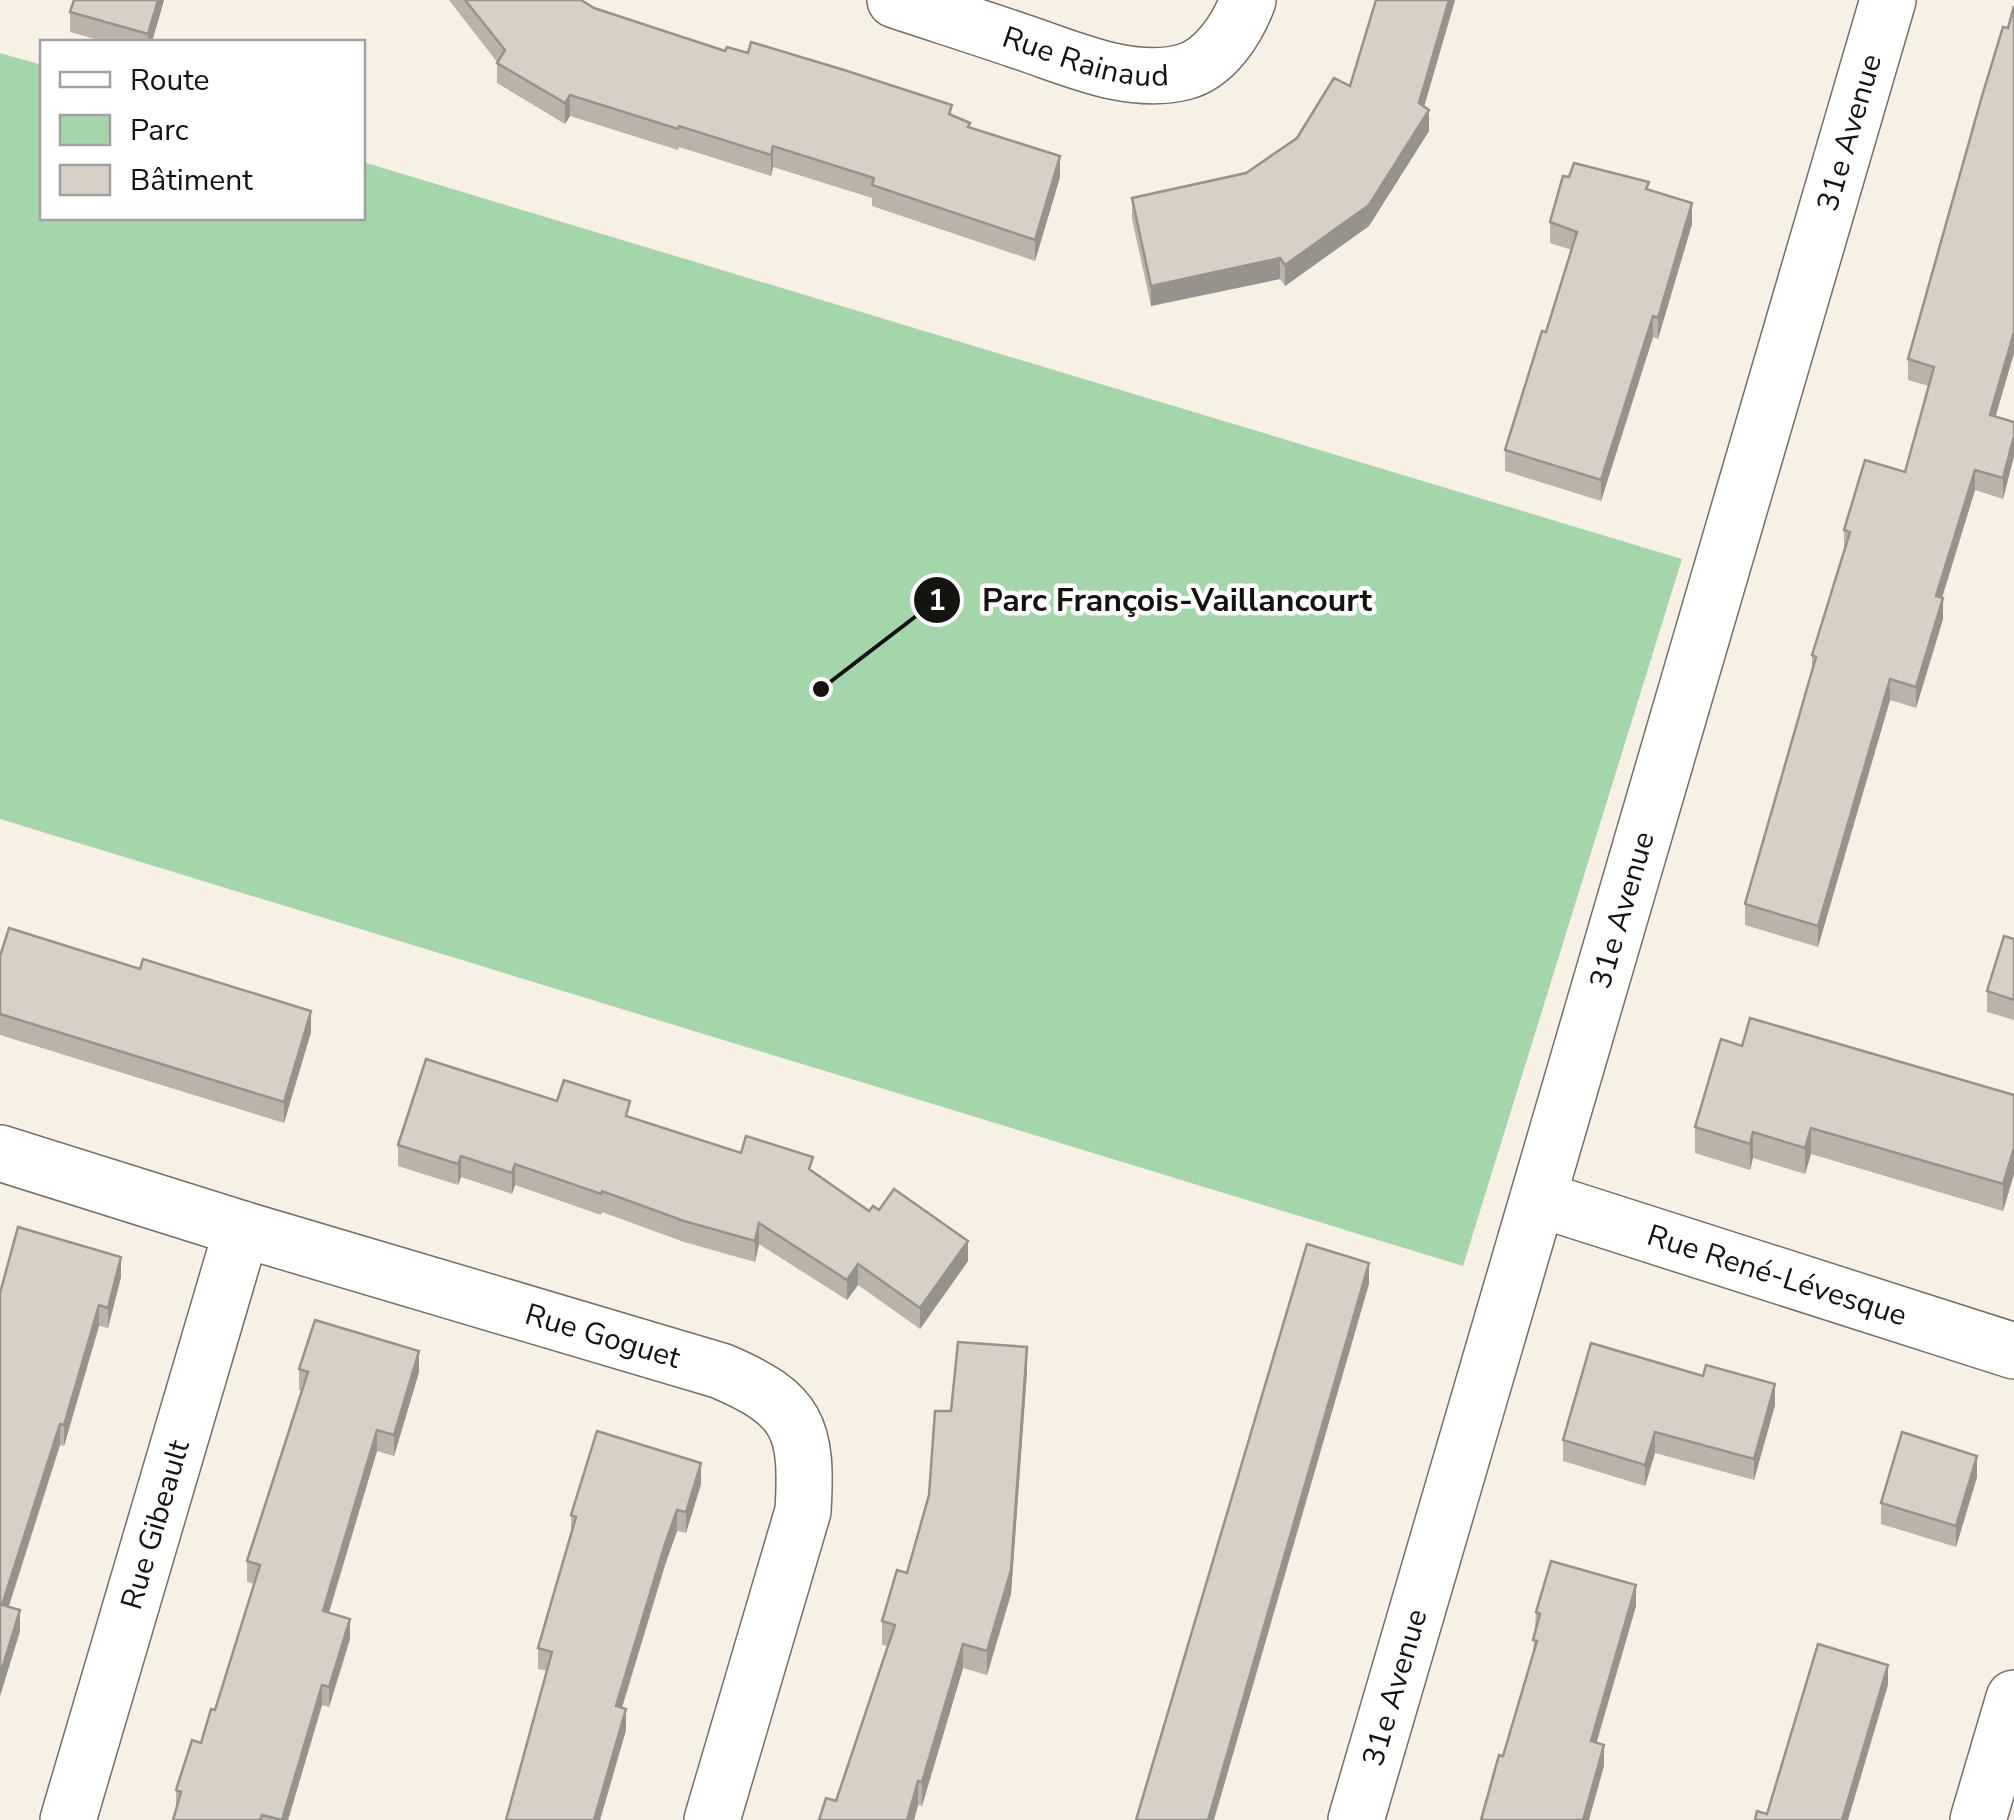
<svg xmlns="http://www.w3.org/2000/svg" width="2014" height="1820" font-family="'Nunito Sans',sans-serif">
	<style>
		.green { fill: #a5d6ab }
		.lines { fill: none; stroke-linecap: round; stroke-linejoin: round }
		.street-casing { stroke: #757066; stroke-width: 58 }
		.secondary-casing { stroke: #757066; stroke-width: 58 }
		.street { stroke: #fff; stroke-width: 55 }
		.secondary { stroke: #fff; stroke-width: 55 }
		.wall { fill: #bab3aa }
		.shaded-wall { fill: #97928b }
		.building { fill: #d8d0c6; stroke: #97928b; stroke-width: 2.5 }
		.labels { text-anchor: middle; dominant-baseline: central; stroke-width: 9; stroke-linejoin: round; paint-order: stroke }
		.street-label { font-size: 30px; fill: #15130f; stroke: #fff }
		.leader { fill: none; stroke: #15130f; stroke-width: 4 }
		.callout-dot { fill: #15130f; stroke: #fff; stroke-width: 4 }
		.mark-label { font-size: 30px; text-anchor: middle; font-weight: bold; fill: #fff }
		.callout-label { font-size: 32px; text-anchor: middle; font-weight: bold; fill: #15130f; stroke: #fff; stroke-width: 9; stroke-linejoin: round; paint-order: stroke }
	</style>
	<rect width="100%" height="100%" fill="#f7f1e5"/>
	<path class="green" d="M0,53L42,65V218H362L363,162L1682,559L1463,1266L0,819Z"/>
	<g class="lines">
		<defs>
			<g id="street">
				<path id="s1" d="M895,0C937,14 978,27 1019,41C1071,58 1129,86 1184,72C1215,64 1238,28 1248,0"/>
				<path id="s2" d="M0,1153L242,1229L721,1371C799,1404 808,1428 803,1511L712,1820"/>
				<path id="s3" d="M1539,1199L2014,1351"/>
				<path id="s4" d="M68,1820L242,1229"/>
				<path id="s5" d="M1356,1820L1888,0"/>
			</g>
			<path id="secondary" d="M1978,1820L2014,1698"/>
		</defs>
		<use href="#street" class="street-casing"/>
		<use href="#secondary" class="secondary-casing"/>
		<use href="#street" class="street"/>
		<use href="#secondary" class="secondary"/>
	</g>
	<g class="wall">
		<path d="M164,0L152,42H106L70,32V12Z"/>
		<path d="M449,0H581L594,8L725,51L952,115L970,128L1060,177L1035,261L872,206V198L773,167L771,176L679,147L678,150L570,116L565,124L497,83V62Z"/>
		<path d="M1376,0H1455L1424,107L1429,131L1369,226L1285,286L1280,279L1151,306L1132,219V198L1246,173L1297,138L1350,86Z"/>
		<path d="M2014,6V353L1995,416L2014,422V456L2003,499L1975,490L1942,598L1943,619L1916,708L1890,700L1818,947L1745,925V904L1812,671V655L1844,550V530L1905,472L1929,386L1908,380V359Z"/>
		<path d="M1649,190L1692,224L1658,339L1653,337L1601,501L1505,471V450L1546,332L1572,250L1550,243V222Z"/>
		<path d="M2014,939V1020L1987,1012V991Z"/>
		<path d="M0,956L140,969L311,1032L284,1123L0,1035Z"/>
		<path d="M1742,1046L2014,1095V1174L2003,1211L1811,1154L1805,1174L1753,1158L1750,1170L1695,1153V1127Z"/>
		<path d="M557,1101L630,1117L741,1153L813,1171L869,1211L968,1261L920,1329L858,1285L847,1300L759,1244L755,1262L684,1242L602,1212L601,1215L515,1185L512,1194L461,1177L458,1185L398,1166V1145Z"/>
		<path d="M121,1277L108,1328L99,1326L64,1446L60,1445L9,1607L20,1631L0,1696V1293Z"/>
		<path d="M299,1369L419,1372L394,1456L377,1451L329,1613L350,1639L329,1707L322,1705L288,1820H173L176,1808V1790L201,1743L215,1710L254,1584L247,1582V1561L302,1391L299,1390Z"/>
		<path d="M1027,1371L1011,1594L987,1675L963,1668L922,1806L918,1805L914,1820H819L836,1801L888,1646L882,1645V1621L907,1573L951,1411Z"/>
		<path d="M1775,1405L1754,1480L1655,1453L1645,1486L1563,1461V1440Z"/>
		<path d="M1977,1477L1956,1547L1881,1524V1503Z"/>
		<path d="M701,1484L686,1533L677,1531L665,1565L622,1708L626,1730L600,1820H506L547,1671L538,1669V1648L571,1533V1515Z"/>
		<path d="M1636,1606L1596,1742L1604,1766L1533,1654L1536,1612Z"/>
	</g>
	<g class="shaded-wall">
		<path d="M158,0H164L152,42H148V34Z"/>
		<path d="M1449,0H1455L1419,124V103Z"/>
		<path d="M570,95V116L565,124V103Z"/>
		<path d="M1429,110V131L1369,226L1285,286V265Z"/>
		<path d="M773,146V167L771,176V155Z"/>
		<path d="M1060,156V177L1035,261V240Z"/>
		<path d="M1692,203V224L1658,339V318Z"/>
		<path d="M1280,258V279L1151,306V286Z"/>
		<path d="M1653,316V337L1601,501V480Z"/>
		<path d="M2014,332V353L1990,436V415Z"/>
		<path d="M2014,436V456L2003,499V478Z"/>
		<path d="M1975,470V490L1936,617V596Z"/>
		<path d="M1943,598V619L1916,708V687Z"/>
		<path d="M1890,679V700L1818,947V926Z"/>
		<path d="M311,1011V1032L284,1123V1102Z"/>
		<path d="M1811,1128V1154L1805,1174V1148Z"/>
		<path d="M1753,1132V1158L1750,1170V1144Z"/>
		<path d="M2014,1148V1174L2003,1211V1184Z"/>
		<path d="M461,1156V1177L458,1185V1164Z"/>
		<path d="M515,1164V1185L512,1194V1173Z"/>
		<path d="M759,1223V1244L755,1262V1241Z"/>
		<path d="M968,1241V1261L920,1329V1308Z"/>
		<path d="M121,1257V1277L108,1328V1308Z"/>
		<path d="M1369,1263V1284L1214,1820H1208Z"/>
		<path d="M858,1264V1285L847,1300V1280Z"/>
		<path d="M99,1305V1326L64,1446V1425Z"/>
		<path d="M1027,1347V1371L1011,1594L987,1675V1651Z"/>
		<path d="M419,1351V1372L394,1456V1435Z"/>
		<path d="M1775,1384V1405L1754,1480V1459Z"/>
		<path d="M60,1424V1445L2,1626V1605Z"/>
		<path d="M377,1430V1451L323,1632V1611Z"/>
		<path d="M1655,1432V1453L1645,1486V1465Z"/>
		<path d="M1977,1456V1477L1956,1547V1526Z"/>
		<path d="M701,1463V1484L686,1533V1512Z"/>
		<path d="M677,1510V1531L665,1565L616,1727V1706L665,1544Z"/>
		<path d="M1636,1585V1606L1591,1762V1741Z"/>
		<path d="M20,1610V1631L0,1696V1675Z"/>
		<path d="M350,1619V1639L329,1707V1687Z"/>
		<path d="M963,1644V1668L922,1806V1782Z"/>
		<path d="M1888,1665V1685L1848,1820H1842Z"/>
		<path d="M322,1685V1705L288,1820H282Z"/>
		<path d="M626,1709V1730L600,1820H594Z"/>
		<path d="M1604,1745V1766L1589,1820H1583Z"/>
		<path d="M918,1781V1805L914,1820H907Z"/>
	</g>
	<g class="building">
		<path d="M74,0H158L148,34L70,12Z"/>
		<path d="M465,0H581L594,8L725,51L727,47L748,53L751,42L844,70L952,105L949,114L970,123L968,127L1060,156L1035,240L872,185L874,178L773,146L771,155L679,126L678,129L570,95L565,103L497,63L505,50Z"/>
		<path d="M1376,0H1449L1419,103L1429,110L1369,205L1285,265L1280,258L1151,286L1132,198L1246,173L1297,138L1334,78L1350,86Z"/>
		<path d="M2014,6V332L1990,415L2014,422V436L2003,478L1975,470L1936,596L1943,598L1916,687L1890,679L1818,926L1745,904L1816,657L1812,655L1850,532L1844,530L1865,460L1905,472L1934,367L1908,359L1982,96L2003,27L2008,28Z"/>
		<path d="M1574,163L1649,182L1646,189L1692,203L1658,318L1653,316L1601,480L1505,450L1542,331L1546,332L1577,232L1550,222L1563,176L1569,177Z"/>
		<path d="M9,928L140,969L143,959L311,1011L284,1102L0,1014V956Z"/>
		<path d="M2004,936L2014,939V1000L1987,991Z"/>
		<path d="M1750,1018L2014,1095V1148L2003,1184L1811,1128L1805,1148L1753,1132L1750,1144L1695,1127L1721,1039L1742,1046Z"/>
		<path d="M426,1059L557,1101L564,1080L630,1101L626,1116L741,1153L746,1136L813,1157L809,1169L869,1211L873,1206L879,1210L894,1189L968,1241L920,1308L858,1264L847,1280L759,1223L755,1241L684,1221L602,1191L601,1194L515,1164L512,1173L461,1156L458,1164L398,1145Z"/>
		<path d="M18,1227L121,1257L108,1308L99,1305L64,1425L60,1424L2,1605L20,1610L0,1675V1293Z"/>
		<path d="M1307,1244L1369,1263L1208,1820H1136Z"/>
		<path d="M315,1320L419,1351L394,1435L377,1430L323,1611L350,1619L329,1687L322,1685L282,1820L262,1815L260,1820H173L181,1792L176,1790L192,1740L201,1743L211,1709L215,1710L260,1565L247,1561L308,1372L299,1369Z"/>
		<path d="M958,1342L1027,1347L1011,1570L987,1651L963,1644L922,1782L918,1781L907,1820H819L826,1798L836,1801L895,1625L882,1621L897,1570L907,1573L929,1495L935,1411H951Z"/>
		<path d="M1591,1343L1703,1376L1706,1365L1775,1384L1754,1459L1655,1432L1645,1465L1563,1440Z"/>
		<path d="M597,1431L701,1463L686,1512L677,1510L665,1544L616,1706L626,1709L594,1820H506L552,1652L538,1648L576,1517L571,1515Z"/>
		<path d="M1902,1432L1977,1456L1956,1526L1881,1503Z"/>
		<path d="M1551,1561L1636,1585L1591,1741L1604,1745L1583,1820H1481L1499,1755L1503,1756L1537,1641L1533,1640L1540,1614L1536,1612Z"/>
		<path d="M1818,1644L1888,1665L1842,1820H1755L1757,1811L1767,1814Z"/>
	</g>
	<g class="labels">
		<g class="street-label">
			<text stroke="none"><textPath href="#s1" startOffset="200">Rue Rainaud</textPath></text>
			<text stroke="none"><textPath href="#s5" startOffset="1758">31e Avenue</textPath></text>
			<text stroke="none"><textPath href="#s5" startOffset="948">31e Avenue</textPath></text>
			<text stroke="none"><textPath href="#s3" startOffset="250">Rue René-Lévesque</textPath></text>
			<text stroke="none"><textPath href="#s2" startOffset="630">Rue Goguet</textPath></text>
			<text stroke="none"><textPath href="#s4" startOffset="308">Rue Gibeault</textPath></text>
			<text stroke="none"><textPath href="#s5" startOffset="138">31e Avenue</textPath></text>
		</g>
	</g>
	<path class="leader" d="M821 689L937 600"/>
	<g class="callout-dot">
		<circle cx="821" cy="689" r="10"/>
		<circle cx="937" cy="600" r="25"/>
	</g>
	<g class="mark-label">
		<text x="937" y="610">1</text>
	</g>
	<g class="callout-label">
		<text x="1177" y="611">Parc François-Vaillancourt</text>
	</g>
	<rect x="40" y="40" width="325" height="180" fill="#ffffff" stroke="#a1a19f" stroke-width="2.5"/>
	<rect x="60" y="72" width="50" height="15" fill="#ffffff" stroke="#a1a19f" stroke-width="2.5"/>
	<text x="130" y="90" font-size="30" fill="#15130f">Route</text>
	<rect x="60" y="115" width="50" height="30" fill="#a5d6ab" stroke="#a1a19f" stroke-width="2.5"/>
	<text x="130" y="140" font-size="30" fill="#15130f">Parc</text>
	<rect x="60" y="165" width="50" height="30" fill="#d8d0c6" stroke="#a1a19f" stroke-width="2.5"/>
	<text x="130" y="190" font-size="30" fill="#15130f">Bâtiment</text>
</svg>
